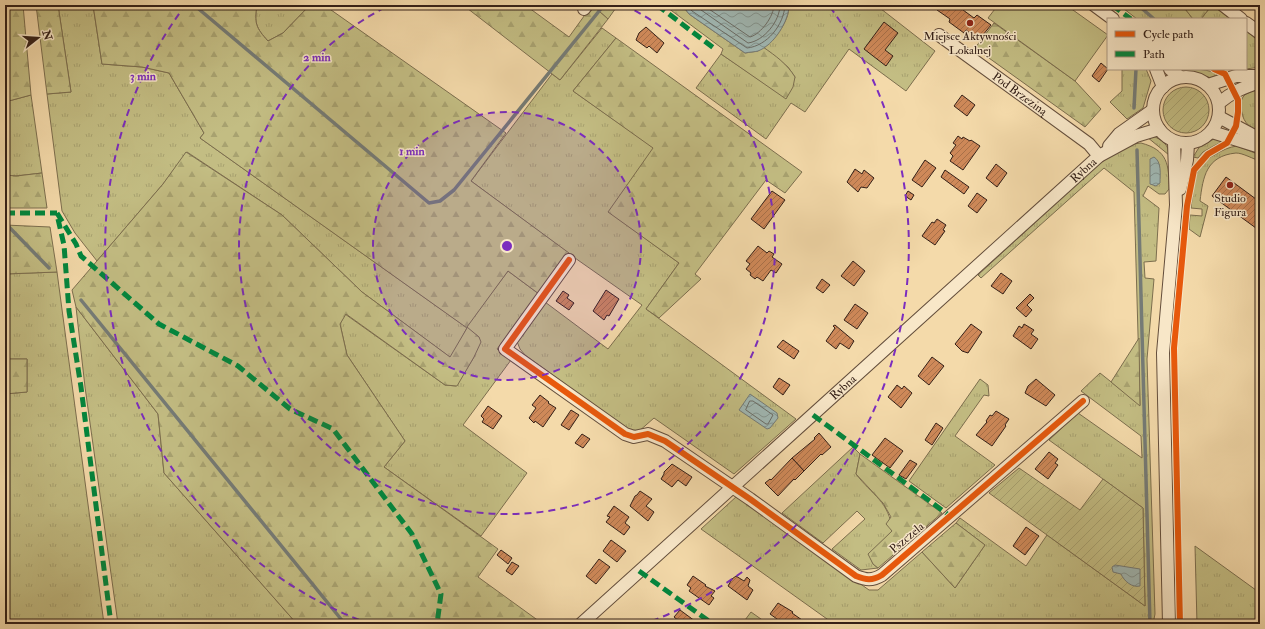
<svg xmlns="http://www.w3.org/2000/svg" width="1265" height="629" font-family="'IM FELL Double Pica',serif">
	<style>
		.grass { fill: url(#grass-tufts); stroke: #7c6e4e }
		.forest { fill: url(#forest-firs); stroke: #7c6e4e }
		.garden { fill: url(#garden-furrows); stroke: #7c6e4e }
		.pitch { fill: #c3bd83; stroke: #7c6e4e }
		.water { fill: url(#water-waves); stroke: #757b76 }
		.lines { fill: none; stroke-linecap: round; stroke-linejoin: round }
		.shore { stroke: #6a6c66; stroke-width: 1 }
		.stream { stroke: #757b76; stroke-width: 3.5 }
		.building { fill: url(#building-hatch); stroke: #342018 }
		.minor-casing { stroke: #644e3c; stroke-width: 14 }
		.minor { stroke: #f8e7c8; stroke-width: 12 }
		.quiet { stroke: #00873e; stroke-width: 5; stroke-dasharray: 10 5; stroke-linecap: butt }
		.cycleway-casing { stroke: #f8e7c8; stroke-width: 8 }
		.cycleway { stroke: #e8590c; stroke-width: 6 }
		.ring { fill: none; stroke: #7b2cbf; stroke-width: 2; stroke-dasharray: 7 5 }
		.poi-dot { fill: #8f2418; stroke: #f8e7c8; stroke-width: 1.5 }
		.labels { text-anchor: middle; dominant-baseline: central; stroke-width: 3; stroke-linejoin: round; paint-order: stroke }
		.poi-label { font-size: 12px; fill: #342018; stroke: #f8e7c8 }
		.street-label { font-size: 12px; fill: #342018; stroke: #f8e7c8 }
		.centre { fill: #7b2cbf; stroke: #f8e7c8; stroke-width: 2 }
		.ring-label { font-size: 12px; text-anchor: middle; font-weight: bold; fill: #7b2cbf; stroke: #f8e7c8; stroke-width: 3; stroke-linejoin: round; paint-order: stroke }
	</style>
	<defs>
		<pattern id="grass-tufts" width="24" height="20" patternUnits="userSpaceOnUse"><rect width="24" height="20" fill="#c3bd83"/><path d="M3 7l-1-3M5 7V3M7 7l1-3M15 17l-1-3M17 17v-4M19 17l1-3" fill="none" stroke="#a8a270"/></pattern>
		<pattern id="forest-firs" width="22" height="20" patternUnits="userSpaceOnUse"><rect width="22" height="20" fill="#c3bd83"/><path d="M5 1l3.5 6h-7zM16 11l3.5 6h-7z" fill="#a8a270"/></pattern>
		<pattern id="garden-furrows" width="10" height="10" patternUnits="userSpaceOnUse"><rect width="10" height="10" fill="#c3bd83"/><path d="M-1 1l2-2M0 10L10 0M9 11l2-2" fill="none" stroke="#a8a270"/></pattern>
		<pattern id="water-waves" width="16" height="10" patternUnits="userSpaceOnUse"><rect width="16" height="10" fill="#a0b8b4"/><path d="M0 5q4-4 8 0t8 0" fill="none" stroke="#839591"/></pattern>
		<pattern id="building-hatch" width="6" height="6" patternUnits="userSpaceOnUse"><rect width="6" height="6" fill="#cf8959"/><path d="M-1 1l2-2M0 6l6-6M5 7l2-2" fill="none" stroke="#a97049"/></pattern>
	</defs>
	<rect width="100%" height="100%" fill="#f4daaa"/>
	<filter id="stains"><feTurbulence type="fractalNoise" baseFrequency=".005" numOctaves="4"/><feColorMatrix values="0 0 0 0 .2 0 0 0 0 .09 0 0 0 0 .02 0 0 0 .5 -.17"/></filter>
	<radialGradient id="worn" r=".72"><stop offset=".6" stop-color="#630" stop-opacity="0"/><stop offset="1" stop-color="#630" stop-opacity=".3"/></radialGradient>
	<g class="grass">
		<path d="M58,5H93L102,64L142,67L169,73L204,133L200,138L466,327L508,271L539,294L497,349L511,360L463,425L527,473L481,536L384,467L405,441L347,355L340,324L345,314L445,385L456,386L474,357L479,337L467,328L451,358L362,292L282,215L187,152L163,184L97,261L75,233L62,211L47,94L71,92Z"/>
		<path d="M257,5H310L283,33L268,41C256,28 254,23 257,5Z"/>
		<path d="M592,5H618L608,19Z"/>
		<path d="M789,5H876L935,51L906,91L849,49L805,112L791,103L766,139L696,88L721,54L786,98L795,77L788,67L763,47C776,38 789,22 789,5Z"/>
		<path d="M1119,5H1182L1193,19H1137Z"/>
		<path d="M1212,5L1230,19H1201Z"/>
		<path d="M602,28L616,38L573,91L654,148L609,212L679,263L646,309L796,419L734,474L654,418L638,432H631L525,355L520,349L516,339L545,302L608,349L642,305L575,258L471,181L552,74L560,80Z"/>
		<path d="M1246,31L1260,42V67L1246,69Z"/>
		<path d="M1122,69H1146L1151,81L1143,108L1127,119L1110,102L1122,91Z"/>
		<path d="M1180,69C1191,69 1211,68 1219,76L1211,78Z"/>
		<path d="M1260,89V95L1258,96L1260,133C1247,126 1242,121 1241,106C1241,103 1241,100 1243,97C1246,92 1255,91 1260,89Z"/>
		<path d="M31,95L42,173L16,176L5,175V102Z"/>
		<path d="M1152,136C1162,139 1169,145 1169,155L1147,137Z"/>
		<path d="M1214,139H1222L1221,142L1203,152L1198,158L1193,157L1200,146Z"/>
		<path d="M1141,143C1168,150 1169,165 1169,189L1165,194H1159L1148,186L1143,196L1159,208L1156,261L1144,262L1145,278L1154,279L1147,359L1155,614L1153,624H834L701,529L737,496L869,590H878L922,552L955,588L985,545L956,523L960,518L1026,566L1047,535L1145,606L1143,508L1049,440L1078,413L1142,458L1141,436L1081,391L1100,373L1140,405L1134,192L1104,168L981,278L978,275L1107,156L1132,144Z"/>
		<path d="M1237,146L1260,155V161C1253,159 1243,153 1236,153C1206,156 1203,177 1200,201L1208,206L1200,237L1189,229L1190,215L1202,216V209L1191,208C1194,184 1192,166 1216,154C1223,150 1229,147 1237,146Z"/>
		<path d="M57,272L104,624H5V394L27,392V359H5V274Z"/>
		<path d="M76,307L158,414L164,473L297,624H118L85,387Z"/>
		<path d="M980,379L988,385L989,396L984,395L955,436L995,465L946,508L909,481Z"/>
		<path d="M853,447L860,454L856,474C872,495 890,502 892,531L869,554L873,564L878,568L861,570L832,549L865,519L857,511L823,543L782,513Z"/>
		<path d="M1195,546L1260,593V624H1197Z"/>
		<path d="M751,612L768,624H742Z"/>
	</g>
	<g class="forest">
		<path d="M5,5H23L31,95L5,102Z"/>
		<path d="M36,5H58L71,92L47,94Z"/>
		<path d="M93,5H257C254,23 256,28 268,41L283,33L310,5H324L506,133L471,181L569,253L539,294L508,271L467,327L479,337L481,342L474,357L457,386L445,385L346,314L340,324L347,355L405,441L384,467L498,549L478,577L543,624H297L164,473L158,414L76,307L72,290L163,184L186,152L282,215L362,292L450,357L467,328L200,138L204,133L169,73L142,67L102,64Z"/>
		<path d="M463,5H525L569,37L592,5L608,19L560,80Z"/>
		<path d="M664,5H682L689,14L745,53L758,51L763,47C776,56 787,64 795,77L793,87L786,99L721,54L723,49Z"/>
		<path d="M1182,5H1212L1201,19H1193Z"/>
		<path d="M994,23L1075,81L1101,109L1085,127L975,48Z"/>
		<path d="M616,38L802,172L785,193L766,180L695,274L701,279L659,318L646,309L679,263L608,212L653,148L573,91Z"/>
		<path d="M42,173L47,208H5V175L16,176Z"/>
		<path d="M5,225L50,227L57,272L5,274Z"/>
		<path d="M1139,338L1140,406L1111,382Z"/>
		<path d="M5,359H27V392L5,394Z"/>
		<path d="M860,454L942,513L878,568L873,564L868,554L892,531L886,524L891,517L883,503L856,474Z"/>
		<path d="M956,523L985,545L955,588L922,552Z"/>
	</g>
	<g class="garden">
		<circle cx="1186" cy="110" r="23"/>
		<path d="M1019,468L1080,510L1103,479L1143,508L1145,606L989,493Z"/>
	</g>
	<path class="pitch" d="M998,5H1066L1108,35L1075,81L988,18Z"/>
	<g class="water">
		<path d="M682,5H789C789,21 774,45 758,51C755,52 749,52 745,53L689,14Z"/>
		<path d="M1154,157C1162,162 1160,174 1160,183L1156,186L1150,184V159Z"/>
		<path d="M750,394L777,413L778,418L770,428L767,429L739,410Z"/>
		<path d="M1115,565L1140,569V586C1132,588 1124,581 1121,574L1113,572L1112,567Z"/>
	</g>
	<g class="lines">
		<g class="shore">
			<path d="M687,5L692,11L747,48C767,46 784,25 785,5"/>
			<path d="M694,5L748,43C764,41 780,21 780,5"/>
			<path d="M703,5L750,37C761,34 774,16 774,5"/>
			<path d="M750,401H753L773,415L768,424H766L746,410Z"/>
		</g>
		<g class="stream">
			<path d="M194,5L429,203L440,201L454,190L604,5"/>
			<path d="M1138,5L1154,19"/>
			<path d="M1134,108L1136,69"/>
			<path d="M1137,150L1150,624"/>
			<path d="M9,227L49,268"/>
			<path d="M81,300L345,624"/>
		</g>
	</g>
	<g class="building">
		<path d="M941,5H961L959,7L974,18L977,15L991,25L979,40L966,30L964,33L949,22L950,19L937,10Z"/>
		<path d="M884,22L898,33L885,50L893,56L886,66L864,49Z"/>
		<path d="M646,27L664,43L657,53L649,46L647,48L636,40L639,33Z"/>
		<path d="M1101,63L1108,69L1099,82L1092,76Z"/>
		<path d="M962,95L975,105L967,116L954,106Z"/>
		<path d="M958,136L962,139L963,137L970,141L971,140L980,146L963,170L950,161L953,156L950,153L956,145L953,143Z"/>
		<path d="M925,160L936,168L922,187L912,180Z"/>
		<path d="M996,164L1007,173L997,187L986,178Z"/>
		<path d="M855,169L862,174L864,170L874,178L867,188L861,187L858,192L847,182Z"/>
		<path d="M945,170L969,187L964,194L941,177Z"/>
		<path d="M1226,177L1260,202V231L1212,196Z"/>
		<path d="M772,191L785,200L764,229L751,219Z"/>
		<path d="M908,191L914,195L911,200L905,196Z"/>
		<path d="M977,193L987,200L977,213L968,206Z"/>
		<path d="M937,219L946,225L943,230L945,231L935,245L922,236L932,222L934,223Z"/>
		<path d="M758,246L767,253L769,251L774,254L772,257L782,264L776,273L771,270L763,281L757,277L755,279L750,275L751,273L746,269L750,264L746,261Z"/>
		<path d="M853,261L865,271L854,286L841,276Z"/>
		<path d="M1001,273L1012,281L1003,294L991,286Z"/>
		<path d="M822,279L830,285L823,293L816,288Z"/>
		<path d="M606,290L619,299L609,316L607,315L604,320L593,311Z"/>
		<path d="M563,291L569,295L567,298L574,303L569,310L556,301Z"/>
		<path d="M1030,294L1034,298L1027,305L1032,310L1026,317L1016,308Z"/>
		<path d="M855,304L868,313L857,329L844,320Z"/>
		<path d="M971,324L982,332L968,353L962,351L955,344Z"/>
		<path d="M1024,324L1034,330L1031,334L1038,339L1031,349L1013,336L1019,326L1022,328Z"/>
		<path d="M835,325L854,341L849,349L840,343L836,349L826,341L835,328L833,326Z"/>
		<path d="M783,340L799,351L794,359L777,347Z"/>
		<path d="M932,357L944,366L929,385L918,376Z"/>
		<path d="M779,378L790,385L783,395L773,387Z"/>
		<path d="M1036,379L1055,395L1046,406L1025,393L1028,386Z"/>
		<path d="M897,385L902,389L904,386L912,393L901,408L888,397Z"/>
		<path d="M540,395L549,402L548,403L556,408L543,427L535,421L534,423L529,418L536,408L532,405Z"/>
		<path d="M488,406L502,416L493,429L482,422L484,419L481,416Z"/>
		<path d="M571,410L579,415L569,430L561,425Z"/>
		<path d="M996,411L1009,419L1005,425L1006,426L992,446L976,435L987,422L986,421L990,415L992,416Z"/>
		<path d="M936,423L943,428L932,445L925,440Z"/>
		<path d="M819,433L831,447L822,455L821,454L804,471L792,458L815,439L814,438Z"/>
		<path d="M582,434L590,439L583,448L575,443Z"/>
		<path d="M885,438L903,451L890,468L872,455Z"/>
		<path d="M1049,452L1058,459L1055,463L1058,465L1048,479L1035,469Z"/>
		<path d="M792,458L804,471L795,480L794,479L778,496L765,483L770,479L771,480Z"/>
		<path d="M910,460L917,464L906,479L899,475Z"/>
		<path d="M672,464L692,477L686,486L678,480L672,487L661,479L664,474V472Z"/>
		<path d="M640,491L652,499L646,506L654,512L648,521L630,506L635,496L637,495Z"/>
		<path d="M614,506L629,517L625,523L630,527L624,535L606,522L610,517L607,516Z"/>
		<path d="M1026,527L1039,536L1025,555L1013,546Z"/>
		<path d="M611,540L626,551L617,562L603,551Z"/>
		<path d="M501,550L512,558L508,564L497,555Z"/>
		<path d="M599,559L610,567L596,584L586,576Z"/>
		<path d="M512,562L519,566L512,575L506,571Z"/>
		<path d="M693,576L706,585L705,586L715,591L711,596L714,598L709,605L689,591L691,588L687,585Z"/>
		<path d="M736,576L744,581L747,577L750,580L748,586L753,590L747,600L728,586L732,579Z"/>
		<path d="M778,603L793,612L792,613L802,620L799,624H784L770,614Z"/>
		<path d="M680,610L699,624H683L679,621L674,617Z"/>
	</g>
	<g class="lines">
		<defs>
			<g id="minor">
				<path d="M1094,5L1113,19"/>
				<path d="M1223,5L1241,19"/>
				<path d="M584,9L587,5"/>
				<path d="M1246,23L1260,33"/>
				<path id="s1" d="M939,35L1089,144L1099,156"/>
				<path d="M1156,69L1163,87"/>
				<path d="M1170,69L1180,77"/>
				<circle cx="1186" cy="110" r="33"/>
				<path d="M1208,85L1236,76H1260"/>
				<path d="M1219,103C1232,92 1244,87 1260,82"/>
				<path d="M1219,117L1260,139"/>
				<path d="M1212,132L1260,147"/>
				<path d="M1109,146L1119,134L1153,110"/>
				<path d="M1180,189L1187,160L1188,144"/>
				<path d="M569,260L505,349L625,434L634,437L648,434L665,441L750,499L856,576C866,580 872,581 882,575L1083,401"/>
				<path id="s2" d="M581,624L1099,156L1136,136L1159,129"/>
				<path d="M1169,624L1163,353L1176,205L1174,142"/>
			</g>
		</defs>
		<use href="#minor" class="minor-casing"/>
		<use href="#minor" class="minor"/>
		<g class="quiet">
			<path d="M657,5L715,49"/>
			<path d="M1112,5L1131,19"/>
			<path d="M5,213H57"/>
			<path d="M57,213L76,244L81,256L159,324L238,366L290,409L333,429L412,534L441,594L437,624"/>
			<path d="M58,219L64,245L69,311L81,387L111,624"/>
			<path d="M813,415L950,516"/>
			<path d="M639,571L713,624"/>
		</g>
		<defs>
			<g id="cycleway">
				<path d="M569,260L505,349L625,434L634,437L648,434L665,441L750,499L856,576C866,580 872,581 882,575L1083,401"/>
				<path d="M1180,624L1174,348L1187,206L1194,170L1208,154L1227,143L1236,126L1238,112V100L1225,74L1214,69"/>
			</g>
		</defs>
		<use href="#cycleway" class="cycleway-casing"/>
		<use href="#cycleway" class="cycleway"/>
	</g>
	<circle cx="507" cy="246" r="134" fill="#7b2cbf" fill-opacity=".12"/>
	<g class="ring">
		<circle cx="507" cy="246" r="134"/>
		<path d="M624 5A268 268 0 1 1 390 5"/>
		<path d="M370 624A402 402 0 0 1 184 7M830 7A402 402 0 0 1 644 624"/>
	</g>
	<g class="poi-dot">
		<circle cx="970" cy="23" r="4"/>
		<circle cx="1230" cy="185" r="4"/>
	</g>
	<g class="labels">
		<g class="poi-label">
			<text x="970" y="36">Miejsce Aktywności<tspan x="970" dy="14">Lokalnej</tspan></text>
			<text x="1230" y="198">Studio<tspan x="1230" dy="14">Figura</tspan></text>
		</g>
		<g class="street-label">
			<text stroke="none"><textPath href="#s1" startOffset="100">Pod Brzeziną</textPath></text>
			<text stroke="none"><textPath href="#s2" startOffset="677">Rybna</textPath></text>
			<text stroke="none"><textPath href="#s2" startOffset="353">Rybna</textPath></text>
			<text transform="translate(907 538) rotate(-40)">Pszczela</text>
		</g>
	</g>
	<circle cx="507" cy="246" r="6" class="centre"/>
	<g class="ring-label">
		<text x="317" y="61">2 min</text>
		<text x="143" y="80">3 min</text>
		<text x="412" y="155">1 min</text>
	</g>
	<rect width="1265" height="629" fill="none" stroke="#f4daaa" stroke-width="20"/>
	<rect x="6" y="6" width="1253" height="617" fill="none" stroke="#342018" stroke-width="2"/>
	<rect x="10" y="10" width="1245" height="609" fill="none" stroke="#342018"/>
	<rect x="1107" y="18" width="140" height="52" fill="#f8e7c8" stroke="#aa9782"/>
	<rect x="1115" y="31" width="20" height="6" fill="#e8590c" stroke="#aa9782"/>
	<text x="1143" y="38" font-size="12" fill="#342018">Cycle path</text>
	<rect x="1115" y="51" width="20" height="6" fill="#00873e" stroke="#aa9782"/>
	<text x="1143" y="58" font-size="12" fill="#342018">Path</text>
	<g transform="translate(38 38) rotate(73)" stroke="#f8e7c8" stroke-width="3" paint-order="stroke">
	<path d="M0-3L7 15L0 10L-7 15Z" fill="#342018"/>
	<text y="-6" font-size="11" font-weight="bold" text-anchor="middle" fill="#342018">N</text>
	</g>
	<rect width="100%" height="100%" filter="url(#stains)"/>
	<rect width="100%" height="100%" fill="url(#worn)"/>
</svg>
